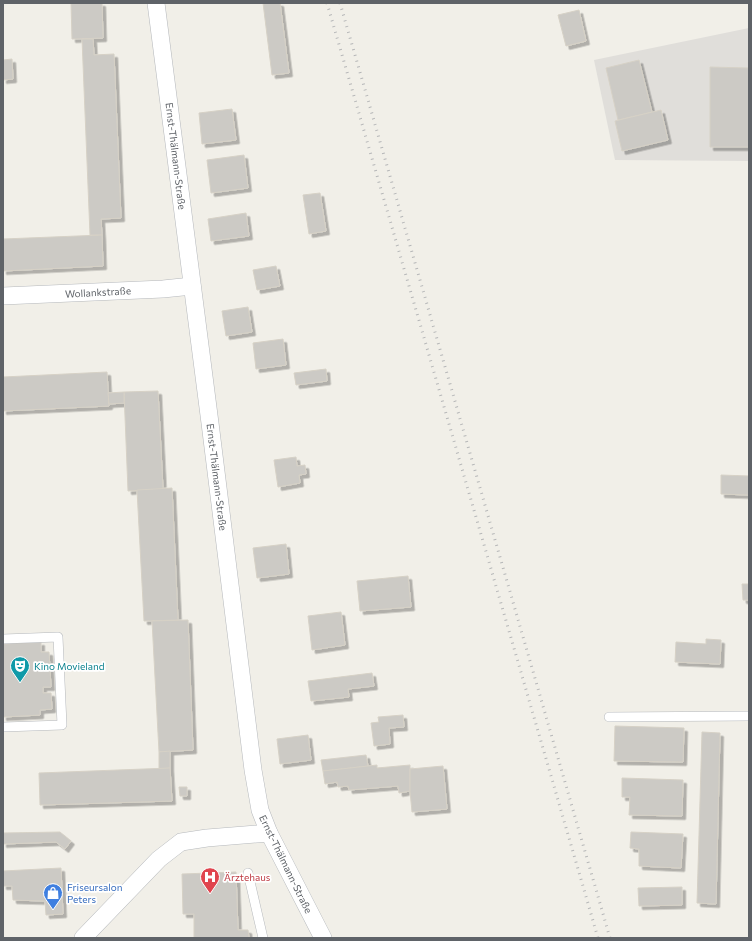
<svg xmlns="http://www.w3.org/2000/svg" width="752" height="941" font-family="Commissioner,sans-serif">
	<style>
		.industrial { fill: #e0deda }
		.building { fill: #cccac5; stroke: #d6d1c6; filter: url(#shadow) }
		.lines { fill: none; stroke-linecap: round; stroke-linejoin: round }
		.lane-casing { stroke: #b5b8bc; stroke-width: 10 }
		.street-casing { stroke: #b5b8bc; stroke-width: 18 }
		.lane { stroke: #fff; stroke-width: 9 }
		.street { stroke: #fff; stroke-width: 17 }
		.rail { stroke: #b6b7b8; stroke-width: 3; stroke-dasharray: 1 5; stroke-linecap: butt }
		.labels { text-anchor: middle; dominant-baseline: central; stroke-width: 3.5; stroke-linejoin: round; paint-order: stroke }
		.street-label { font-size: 10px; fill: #5f6368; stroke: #fff }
		.culture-label { font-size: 10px; fill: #0d838f; stroke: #fff; text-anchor: start }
		.health-label { font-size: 10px; fill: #be3a42; stroke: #fff; text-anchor: start }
		.shop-label { font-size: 10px; fill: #366cbe; stroke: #fff; text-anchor: start }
	</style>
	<defs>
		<filter id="shadow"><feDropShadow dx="3.5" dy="3.5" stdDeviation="0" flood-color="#0004"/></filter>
	</defs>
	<rect width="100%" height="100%" fill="#f1efe8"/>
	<path class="industrial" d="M749,28V161L615,160L594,60Z"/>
	<g class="building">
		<path d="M71,3H102L103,38L72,39Z"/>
		<path d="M263,3H280L289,73L272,75Z"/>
		<path d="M579,10L586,41L566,46L558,15Z"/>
		<path d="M82,39H93L94,55L114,54L121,218L101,219L102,235H90Z"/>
		<path d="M12,59L13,79L3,80V60Z"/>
		<path d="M639,60L652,112L618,120L606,68Z"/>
		<path d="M710,67L749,68V147H710Z"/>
		<path d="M232,109L236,140L202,144L199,113Z"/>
		<path d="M661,110L668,140L622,151L615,121Z"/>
		<path d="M244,155L248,188L211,193L207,160Z"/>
		<path d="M320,193L326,231L309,234L303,195Z"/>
		<path d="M246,213L249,236L211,241L208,219Z"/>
		<path d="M102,235L103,266L3,271V239Z"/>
		<path d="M276,266L280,286L257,290L253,270Z"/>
		<path d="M248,307L252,332L226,336L222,311Z"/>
		<path d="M283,339L286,365L256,369L253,343Z"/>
		<path d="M326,369L327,381L296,385L294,373Z"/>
		<path d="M107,372L109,406L3,411V377Z"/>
		<path d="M158,391L163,489L128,491L124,392Z"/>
		<path d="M124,392V403L109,404L108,393Z"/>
		<path d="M296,457L297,466L305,465L306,474L299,475L300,483L278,487L274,460Z"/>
		<path d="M721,475L749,476V495L721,494Z"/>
		<path d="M172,488L178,620L144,621L137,490Z"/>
		<path d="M286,544L289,574L257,578L253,548Z"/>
		<path d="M408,576L411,607L360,611L357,581Z"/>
		<path d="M742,584H749V600H743Z"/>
		<path d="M341,612L345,645L312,650L308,616Z"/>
		<path d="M188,620L193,750L159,752L152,621Z"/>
		<path d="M706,639L721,640L720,664L675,662L676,642L706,644Z"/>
		<path d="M41,642V652H49L51,687H43V693H51L52,709L40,710V715L3,717V644Z"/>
		<path d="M372,673L374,686L348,689L349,697L311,701L308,681Z"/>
		<path d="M403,715L404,727L389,728L390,744L374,746L371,723L379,722L378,717Z"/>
		<path d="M615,726L684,728L683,762L614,761Z"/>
		<path d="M702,732L720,733L716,904L697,903Z"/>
		<path d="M308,735L311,760L280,764L277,739Z"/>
		<path d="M170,751V768L159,769V752Z"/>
		<path d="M366,755L368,766L323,771L321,760Z"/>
		<path d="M377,765V768L410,765V791L399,793L398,786L349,790L348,786L338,787L337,782L325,784L323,771Z"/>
		<path d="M443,766L447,809L412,812L410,791V769Z"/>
		<path d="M170,768L172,801L40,805L39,773Z"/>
		<path d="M622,778L683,780L682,816L629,815L630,797H622Z"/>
		<path d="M179,787H187V796H180Z"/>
		<path d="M60,832L71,841L65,849L56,842L3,844V833Z"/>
		<path d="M631,832L683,834L681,868L639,866V849L630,848Z"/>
		<path d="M61,868L63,914L46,915L45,901L13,900L12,886H3V871Z"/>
		<path d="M236,872L238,930H248L249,938H194V914H183L182,874Z"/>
		<path d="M682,887V905L639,906L638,888Z"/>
	</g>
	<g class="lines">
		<defs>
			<g id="lane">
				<path d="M3,639L58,637L62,725L3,727"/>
				<path d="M609,717L749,716"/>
				<path d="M248,873L263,938"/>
			</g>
			<g id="street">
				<path d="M156,3L210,423L253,770L260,810L269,833L323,938"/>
				<path d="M3,296L163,289L192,286"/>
				<path d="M83,938L159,859L181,842L207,838L269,833"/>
			</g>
		</defs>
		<use href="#lane" class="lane-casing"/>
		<use href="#street" class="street-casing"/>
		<use href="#lane" class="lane"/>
		<use href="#street" class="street"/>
		<g class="rail">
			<path d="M327,3L598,938"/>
			<path d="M340,3L610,938"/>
		</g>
	</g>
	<defs>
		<symbol id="theatre-pin" viewBox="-11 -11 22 30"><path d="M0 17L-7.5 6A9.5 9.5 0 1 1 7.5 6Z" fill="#0f9aa8" stroke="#fff"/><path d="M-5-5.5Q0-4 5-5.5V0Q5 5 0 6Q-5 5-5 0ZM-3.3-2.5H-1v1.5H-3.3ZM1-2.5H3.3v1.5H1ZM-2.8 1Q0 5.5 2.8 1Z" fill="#fff"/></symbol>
		<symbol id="hospital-pin" viewBox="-11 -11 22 30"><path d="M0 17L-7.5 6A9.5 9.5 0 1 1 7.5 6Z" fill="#e0444e" stroke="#fff"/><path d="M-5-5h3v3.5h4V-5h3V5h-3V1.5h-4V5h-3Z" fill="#fff"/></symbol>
		<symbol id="shop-pin" viewBox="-11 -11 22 30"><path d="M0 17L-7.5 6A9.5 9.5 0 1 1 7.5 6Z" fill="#3f7fe0" stroke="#fff"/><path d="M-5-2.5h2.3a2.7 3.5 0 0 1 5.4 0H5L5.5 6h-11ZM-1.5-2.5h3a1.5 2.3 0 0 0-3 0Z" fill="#fff"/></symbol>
	</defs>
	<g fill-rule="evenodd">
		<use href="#theatre-pin" x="9" y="655" width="22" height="30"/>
		<use href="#hospital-pin" x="199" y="866" width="22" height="30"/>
		<use href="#shop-pin" x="42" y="882" width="22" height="30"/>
	</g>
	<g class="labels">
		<g class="street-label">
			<text transform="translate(176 156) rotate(83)">Ernst-Thälmann-Straße</text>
			<text transform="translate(98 292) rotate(-3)">Wollankstraße</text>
			<text transform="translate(217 477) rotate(83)">Ernst-Thälmann-Straße</text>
			<text transform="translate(286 864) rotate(64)">Ernst-Thälmann-Straße</text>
		</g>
		<g class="culture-label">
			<text x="34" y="666">Kino Movieland</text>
		</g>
		<g class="health-label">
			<text x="224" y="877">Ärztehaus</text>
		</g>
		<g class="shop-label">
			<text x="67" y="887">Friseursalon<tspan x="67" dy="12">Peters</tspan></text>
		</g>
	</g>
	<rect width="752" height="941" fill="none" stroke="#5f6368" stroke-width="8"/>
</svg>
